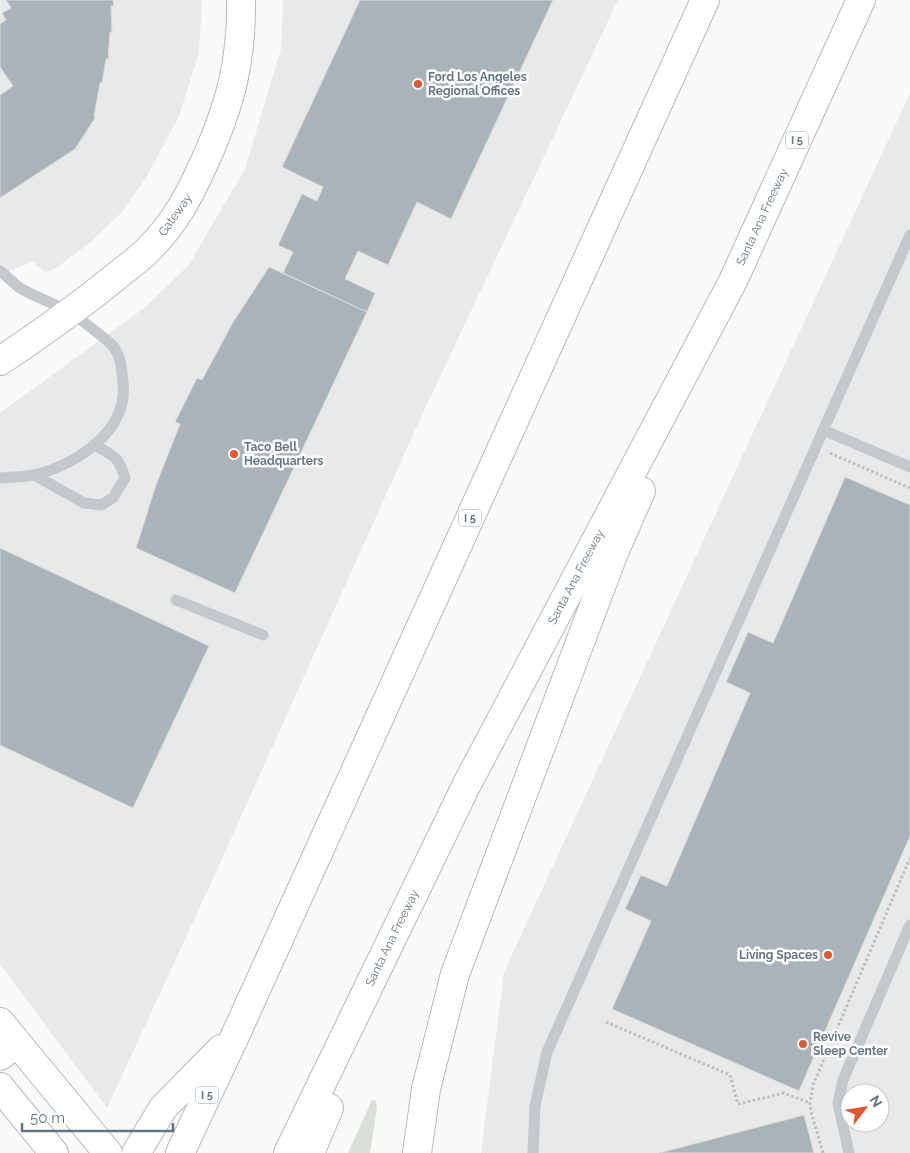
<svg xmlns="http://www.w3.org/2000/svg" width="910" height="1153" font-family="Raleway,sans-serif">
	<style>
		.built { fill: #e8e9e9; fill-rule: evenodd }
		.green { fill: #dadfd7 }
		.building { fill: #aab3b9; stroke: #dcdcda }
		.lines { fill: none; stroke-linecap: round; stroke-linejoin: round }
		.secondary-casing { stroke: #b3babf; stroke-width: 30 }
		.primary-casing { stroke: #b5babe; stroke-width: 30 }
		.highway-casing { stroke: #b4b9bd; stroke-width: 30 }
		.path { stroke: #bbbfc2; stroke-width: 3; stroke-dasharray: 2.5 2.5; stroke-linecap: butt }
		.lane { stroke: #c3c8cc; stroke-width: 11 }
		.secondary { stroke: #fff; stroke-width: 28 }
		.primary { stroke: #fff; stroke-width: 28 }
		.highway { stroke: #fff; stroke-width: 28 }
		.poi-dot { fill: #e4572e; stroke: #fff; stroke-width: 2 }
		.labels { text-anchor: middle; dominant-baseline: central; stroke-width: 5; stroke-linejoin: round; paint-order: stroke }
		.shield { fill: #fff; stroke: #939fa8; stroke-width: 1 }
		.shield-label { font-size: 11px; font-weight: bold; fill: #657683 }
		.poi-label { font-size: 12px; font-weight: bold; fill: #657683; stroke: #fff; text-anchor: start }
		.street-label { font-size: 12px; fill: #657683; stroke: #fff }
	</style>
	<rect width="100%" height="100%" fill="#fafaf8"/>
	<g class="built">
		<path d="M0,0H202L199,53L179,116L146,178L121,213L88,244L55,269L45,272L33,262L0,274Z"/>
		<path d="M283,0H618L421,417L212,881L107,1108L0,964V413L144,308L188,266L245,169L281,49Z"/>
		<path d="M910,93V1153H481L504,972ZM850,1093H880V1123H850Z"/>
	</g>
	<path class="green" d="M372,1100L376,1101L377,1108L370,1153H348Z"/>
	<g class="building">
		<path d="M6,0H113L114,6H111L112,32H110L108,60L106,59L102,83H100L94,116L95,118L75,149L0,198V95L13,86L0,67V24L6,20L2,13L11,8Z"/>
		<path d="M360,0H553L451,219L417,202L388,265L358,251L345,279L375,293L367,312L283,273L293,252L278,245L302,194L317,201L323,187L282,167Z"/>
		<path d="M269,267L367,312L235,593L136,548L156,485L180,424L175,422L197,378L202,380L232,324Z"/>
		<path d="M845,477L910,505V836L799,1091L612,1009L651,921L625,909L641,875L667,886L750,693L726,682L748,632L773,643Z"/>
		<path d="M0,548L209,646L133,808L0,745Z"/>
		<path d="M804,1115L814,1153H659Z"/>
	</g>
	<g class="lines">
		<defs>
			<g id="secondary">
				<path d="M0,361C39,335 77,308 113,279C125,269 138,260 148,250C176,222 189,196 205,161C230,105 242,62 241,0"/>
				<path d="M0,1056L17,1043"/>
			</g>
			<g id="primary">
				<path d="M0,1022L108,1153"/>
				<path d="M0,1087L54,1153"/>
			</g>
			<g id="highway">
				<path d="M136,1153L163,1108L221,1049"/>
				<path d="M180,1153L235,1036L705,0"/>
				<path d="M288,1153L466,786L733,281L861,0"/>
				<path d="M310,1153L329,1108"/>
				<path d="M417,1153L426,1089L455,974L613,555L641,491"/>
			</g>
		</defs>
		<use href="#secondary" class="secondary-casing"/>
		<use href="#primary" class="primary-casing"/>
		<use href="#highway" class="highway-casing"/>
		<g class="path">
			<path d="M830,453L910,488"/>
			<path d="M606,1022L730,1075L738,1104L784,1093L810,1103"/>
			<path d="M823,1153L811,1112L810,1103L813,1085L910,858"/>
		</g>
		<g class="lane">
			<path d="M0,271C7,276 13,283 20,288C35,297 53,303 68,311C77,316 106,339 113,346C121,356 122,371 123,382C129,431 76,465 34,475C23,477 11,477 0,478"/>
			<path d="M823,430L910,467"/>
			<path d="M34,475L84,503L101,505L113,498L125,478C119,457 113,455 94,445"/>
			<path d="M176,600L263,635"/>
			<path d="M533,1153L535,1106L547,1052L910,235"/>
			<path d="M849,1153L838,1103L843,1080L910,925"/>
		</g>
		<use href="#secondary" class="secondary"/>
		<use href="#primary" class="primary"/>
		<use href="#highway" class="highway"/>
	</g>
	<g class="poi-dot">
		<circle cx="418" cy="84" r="5"/>
		<circle cx="234" cy="454" r="5"/>
		<circle cx="828" cy="955" r="5"/>
		<circle cx="803" cy="1044" r="5"/>
	</g>
	<g class="labels">
		<g class="shield">
			<rect x="786" y="131.5" width="22" height="17" rx="4"/>
			<rect x="459" y="509.5" width="22" height="17" rx="4"/>
			<rect x="196" y="1086.5" width="22" height="17" rx="4"/>
		</g>
		<g class="shield-label">
			<text x="797" y="140">I 5</text>
			<text x="470" y="518">I 5</text>
			<text x="207" y="1095">I 5</text>
		</g>
		<g class="poi-label">
			<text x="428" y="77">Ford Los Angeles<tspan x="428" dy="14">Regional Offices</tspan></text>
			<text x="244" y="447">Taco Bell<tspan x="244" dy="14">Headquarters</tspan></text>
			<text x="818" y="955" text-anchor="end">Living Spaces</text>
			<text x="813" y="1037">Revive<tspan x="813" dy="14">Sleep Center</tspan></text>
		</g>
		<g class="street-label">
			<text transform="translate(175 215) rotate(-55)">Gateway</text>
			<text transform="translate(762 217) rotate(-65)">Santa Ana Freeway</text>
			<text transform="translate(576 577) rotate(-62)">Santa Ana Freeway</text>
			<text transform="translate(392 938) rotate(-64)">Santa Ana Freeway</text>
		</g>
	</g>
	<g transform="translate(865 1108) rotate(59)"><circle r="24" fill="#ffffff" stroke="#c1c8cd"/>
	<path d="M0-4L9 19L0 12L-9 19Z" fill="#e4572e"/>
	<text y="-8" font-size="14" font-weight="bold" text-anchor="middle" fill="#657683">N</text>
	</g>
	<path d="M22 1123v8h151v-8" fill="none" stroke="#657683" stroke-width="2.5"/>
	<text x="30" y="1123" font-size="15" fill="#657683" stroke="#ffffff" stroke-width="4" paint-order="stroke">50 m</text>
</svg>
